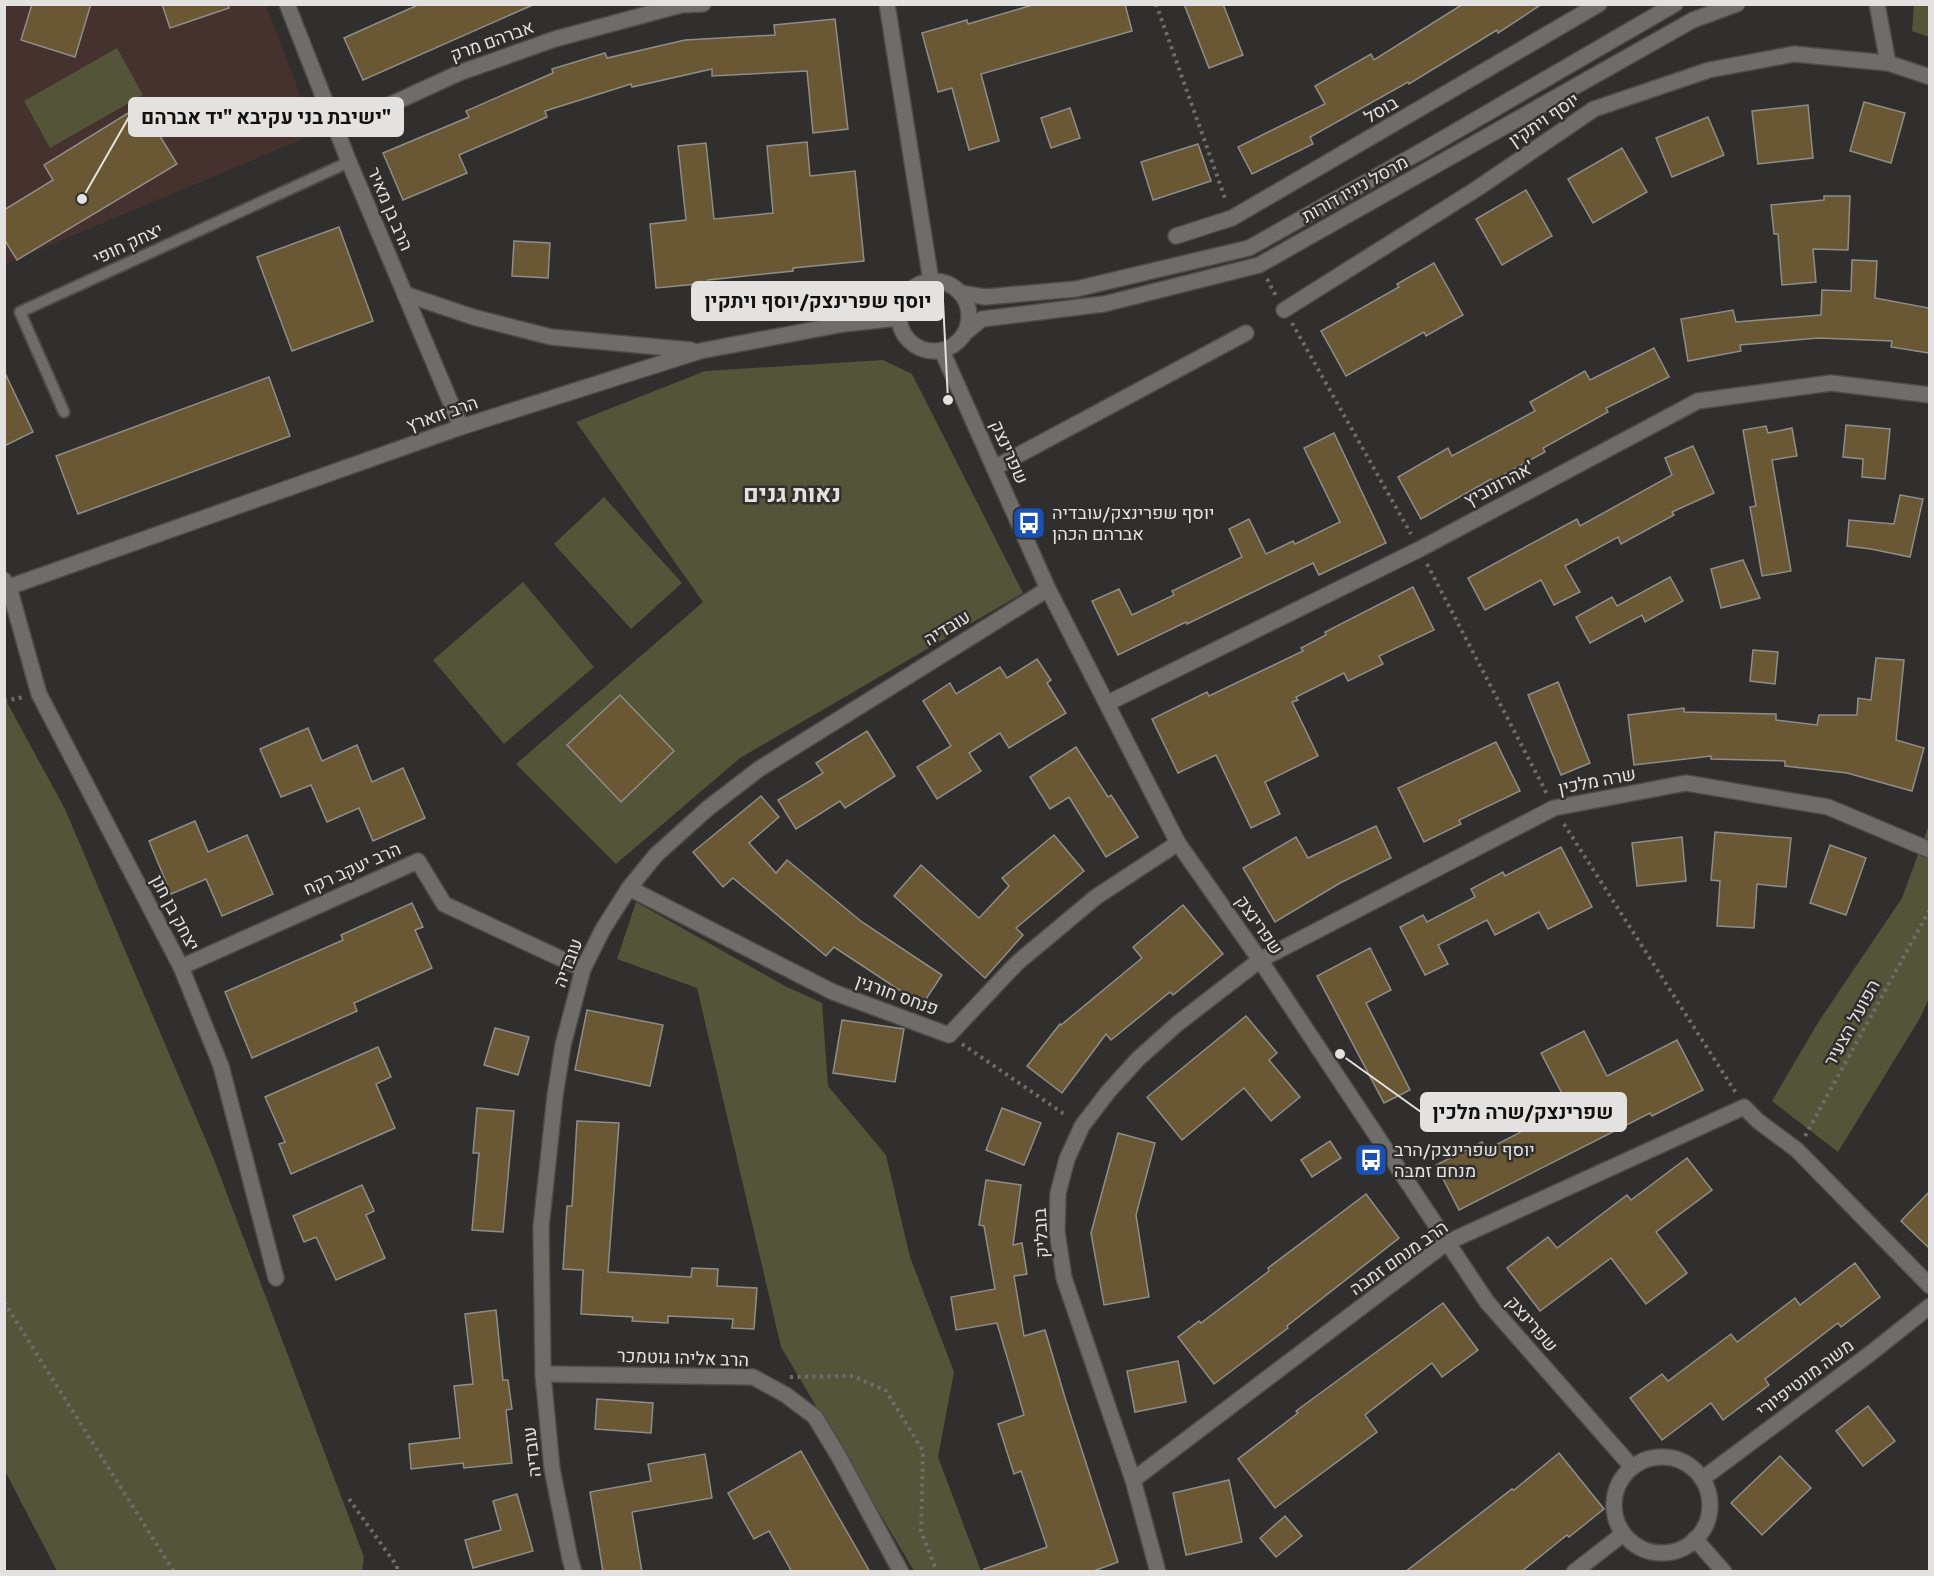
<svg xmlns="http://www.w3.org/2000/svg" width="1934" height="1576" font-family="Signika,Heebo,sans-serif">
	<style>
		.education { fill: #45312d }
		.green { fill: #535438 }
		.building { fill: #6a5835; stroke: #8e8d8a; stroke-width: 1.5 }
		.lines { fill: none; stroke-linecap: round; stroke-linejoin: round }
		.service-casing { stroke: #4d4c4a; stroke-width: 14 }
		.minor-casing { stroke: #4d4c4a; stroke-width: 18 }
		.tertiary-casing { stroke: #4d4c4a; stroke-width: 18 }
		.path { stroke: #6e6d6c; stroke-width: 4; stroke-dasharray: 3 4.5; stroke-linecap: butt }
		.service { stroke: #6e6d6a; stroke-width: 10 }
		.minor { stroke: #6e6d6a; stroke-width: 15 }
		.tertiary { stroke: #6e6d6a; stroke-width: 15 }
		.labels { text-anchor: middle; dominant-baseline: central; stroke-width: 5; stroke-linejoin: round; paint-order: stroke }
		.street-label { font-size: 18px; fill: #e3e2e1; stroke: #302f2d }
		.poi-label { font-size: 18px; fill: #e3e2e1; stroke: #302f2d; text-anchor: start }
		.district-label { font-size: 24px; font-weight: bold; fill: #e3e2e1; stroke: #302f2d }
		.leader { fill: none; stroke: #e3e2e1; stroke-width: 2 }
		.callout-dot { fill: #e3e2e1; stroke: #302f2d; stroke-width: 2 }
		.callout { fill: #e3e2e1; stroke: #e3e2e1; stroke-width: 2 }
		.callout-label { font-size: 20px; text-anchor: middle; font-weight: bold; fill: #111 }
	</style>
	<rect width="100%" height="100%" fill="#302f2d"/>
	<path class="education" d="M5,5H266L315,134L5,264Z"/>
	<g class="green">
		<path d="M1914,5H1929V37L1912,31Z"/>
		<path d="M117,48L143,95L50,148L24,101Z"/>
		<path d="M883,360L912,374L1023,593L740,758L616,864L516,764L703,602L576,422L705,371Z"/>
		<path d="M604,497L682,583L631,629L554,544Z"/>
		<path d="M523,582L594,667L504,744L433,660Z"/>
		<path d="M4,697L65,809L213,1157L364,1557L362,1571H57L5,1471Z"/>
		<path d="M1929,825L1930,996L1920,1018L1838,1152L1772,1101L1819,1021L1902,898Z"/>
		<path d="M636,902L785,986L822,1003L828,1086L886,1155L910,1257L954,1372L938,1457L981,1571H914L781,1347L697,988L617,959Z"/>
	</g>
	<g class="building">
		<path d="M32,4H91L75,57L21,40Z"/>
		<path d="M162,4H228L229,8L170,28Z"/>
		<path d="M420,4H535L363,80L344,38Z"/>
		<path d="M1036,4H1125L1132,31L981,74L999,141L969,150L952,88L938,92L922,33L967,20L968,24Z"/>
		<path d="M1184,4H1223L1243,55L1209,68Z"/>
		<path d="M1463,4H1542L1498,33L1497,30L1409,84L1408,82L1310,137L1313,144L1252,174L1238,147L1325,104L1315,86L1371,54L1374,60Z"/>
		<path d="M835,19L848,129L813,133L807,71L712,76V69L632,87L631,84L545,111L547,117L459,155L467,173L403,200L383,153L469,117L466,111L553,73L552,69L605,53L607,58L685,40L775,35L774,25Z"/>
		<path d="M1864,102L1905,113L1891,163L1850,151Z"/>
		<path d="M141,105L177,164L17,260L4,239V210L53,180L44,165Z"/>
		<path d="M1808,105L1813,158L1758,164L1752,111Z"/>
		<path d="M1070,108L1080,138L1051,148L1041,118Z"/>
		<path d="M1708,117L1724,155L1672,177L1656,138Z"/>
		<path d="M807,142L810,176L855,171L864,261L793,268V271L708,280V283L656,288L650,224L686,220L678,146L706,143L714,219L773,213L767,146Z"/>
		<path d="M1198,144L1211,181L1153,200L1141,162Z"/>
		<path d="M1622,148L1647,192L1593,223L1568,179Z"/>
		<path d="M1526,190L1552,236L1502,265L1476,219Z"/>
		<path d="M1824,196H1850L1848,250L1813,249L1816,282L1782,285L1778,234H1774L1771,205L1824,200Z"/>
		<path d="M339,227L373,321L292,351L257,257Z"/>
		<path d="M514,241L550,243L548,278L512,276Z"/>
		<path d="M1852,260L1877,261L1875,298L1929,308V353L1891,347L1892,341L1818,338L1740,345L1741,351L1688,361L1681,319L1733,310L1736,322L1821,315L1822,290L1851,291Z"/>
		<path d="M1434,263L1463,315L1426,336L1424,332L1346,376L1321,331L1399,287L1397,284Z"/>
		<path d="M1654,348L1669,377L1606,408L1608,412L1543,448L1545,452L1492,481L1491,479L1421,519L1398,477L1448,448L1452,456L1535,411L1530,402L1585,371L1590,380Z"/>
		<path d="M4,371L33,432L4,446Z"/>
		<path d="M269,377L290,436L78,514L56,456Z"/>
		<path d="M1846,425L1890,429L1885,479L1862,477L1863,459L1843,457Z"/>
		<path d="M1766,426L1768,433L1792,428L1797,456L1772,460L1791,571L1762,576L1750,507L1756,506L1743,430Z"/>
		<path d="M1334,433L1386,543L1319,575L1313,563L1187,624L1186,622L1118,655L1092,601L1119,589L1132,615L1174,595L1172,591L1242,557L1229,529L1249,519L1266,554L1293,541L1295,544L1340,522L1304,448Z"/>
		<path d="M1693,446L1714,493L1672,512L1674,515L1621,544L1618,537L1565,566L1580,592L1554,605L1541,580L1485,610L1468,578L1577,519L1580,526L1672,475L1665,458Z"/>
		<path d="M1900,495L1923,499L1910,557L1871,549L1847,546L1849,520L1894,524Z"/>
		<path d="M1743,560L1760,598L1721,608L1711,569Z"/>
		<path d="M1670,577L1683,601L1645,622L1642,615L1590,643L1576,617L1612,597L1617,606Z"/>
		<path d="M1413,587L1434,630L1379,656L1383,664L1348,681L1344,673L1296,697L1298,700L1292,702L1318,756L1265,782L1280,814L1251,828L1216,755L1178,773L1152,719L1207,692L1209,696L1303,651L1301,648L1326,635L1325,632Z"/>
		<path d="M1753,650L1778,652L1775,684L1750,681Z"/>
		<path d="M1876,658L1904,660L1896,740L1924,748L1912,791L1847,773L1785,766V761L1711,759V756L1634,765L1628,715L1684,708V712L1776,714V720L1817,725L1819,715H1857L1858,698L1871,700Z"/>
		<path d="M1037,659L1051,680L1047,683L1066,713L1009,748L1000,733L969,753L981,771L937,799L917,767L951,746L923,701L950,683L956,694L1000,667L1007,678Z"/>
		<path d="M1558,682L1590,763L1561,775L1528,695Z"/>
		<path d="M620,695L674,751L621,802L567,745Z"/>
		<path d="M308,728L322,761L357,745L372,782L403,768L425,818L373,841L359,808L327,822L311,785L281,797L260,749Z"/>
		<path d="M867,731L895,776L845,808L840,801L796,829L778,800L823,773L816,763Z"/>
		<path d="M1496,742L1520,791L1459,820L1461,824L1424,842L1398,788Z"/>
		<path d="M1076,747L1108,797L1111,795L1138,837L1106,857L1069,797L1050,809L1030,777Z"/>
		<path d="M761,796L779,817L749,843L776,873L787,860L862,922L942,975L922,1005L834,947L826,956L733,878L723,887L693,852Z"/>
		<path d="M195,821L208,852L247,835L273,894L222,916L206,879L171,894L149,841Z"/>
		<path d="M1376,826L1391,858L1340,883L1275,922L1243,868L1296,837L1308,858Z"/>
		<path d="M1715,832L1791,838L1786,887L1757,884L1754,928L1717,926L1720,881L1711,880Z"/>
		<path d="M1054,835L1084,871L1016,928L1023,935L985,978L894,896L921,865L979,918L1009,886L1002,878Z"/>
		<path d="M1682,837L1686,881L1637,886L1632,843Z"/>
		<path d="M1830,845L1866,858L1846,915L1810,903Z"/>
		<path d="M1561,847L1592,907L1548,929L1539,912L1495,935L1487,920L1438,945L1448,964L1425,975L1400,927L1423,915L1427,922L1475,897L1471,889L1503,872L1505,876Z"/>
		<path d="M412,903L423,927L415,930L432,968L354,1003L357,1011L252,1058L225,992L343,940L341,935Z"/>
		<path d="M1183,905L1223,954L1173,995L1170,992L1111,1040L1106,1034L1062,1093L1027,1066L1060,1024L1061,1025L1142,958L1133,947Z"/>
		<path d="M1370,948L1391,990L1366,1003L1410,1090L1384,1103L1317,976Z"/>
		<path d="M587,1010L663,1025L650,1086L575,1070Z"/>
		<path d="M1246,1016L1277,1053L1269,1060L1300,1097L1271,1121L1244,1088L1182,1140L1147,1097Z"/>
		<path d="M842,1020L904,1029L895,1082L833,1073Z"/>
		<path d="M495,1028L529,1037L518,1075L484,1065Z"/>
		<path d="M1584,1031L1607,1076L1677,1040L1703,1090L1652,1116L1650,1113L1459,1210L1436,1165L1482,1142L1486,1150L1569,1107L1541,1053Z"/>
		<path d="M378,1047L391,1077L376,1084L395,1128L291,1174L279,1144L285,1142L265,1097Z"/>
		<path d="M477,1108L514,1111L503,1232L472,1230L479,1153H473Z"/>
		<path d="M1002,1108L1041,1123L1024,1165L986,1150Z"/>
		<path d="M577,1121L619,1123L608,1272L691,1277L692,1268L718,1269L717,1286L757,1288L754,1329L732,1328L733,1319L668,1316V1323L632,1321L633,1317L581,1314L583,1270L563,1269L567,1206H572Z"/>
		<path d="M1118,1133L1155,1143L1136,1215L1149,1297L1104,1305L1091,1233Z"/>
		<path d="M1330,1141L1341,1158L1312,1177L1301,1160Z"/>
		<path d="M1687,1158L1712,1190L1656,1232L1687,1273L1646,1304L1611,1258L1540,1311L1507,1268L1548,1237L1557,1248L1627,1195L1631,1200Z"/>
		<path d="M986,1180L1021,1185L1013,1245L1022,1243L1027,1274L1014,1276L1024,1336L1045,1330L1066,1401L1118,1562L1091,1572H984V1569L1047,1547L1021,1471L1014,1474L998,1424L1024,1415L997,1323L956,1330L951,1297L995,1289L984,1226L979,1225Z"/>
		<path d="M362,1185L374,1211L366,1215L385,1258L336,1280L316,1237L304,1242L293,1216Z"/>
		<path d="M1929,1192V1248L1901,1221Z"/>
		<path d="M1366,1194L1399,1238L1287,1326L1288,1328L1214,1384L1178,1337L1199,1321L1201,1323L1269,1271L1268,1268Z"/>
		<path d="M1855,1263L1880,1297L1841,1327L1838,1323L1765,1379L1769,1385L1723,1420L1711,1403L1662,1440L1630,1398L1662,1374L1668,1381L1731,1334L1737,1342L1795,1298L1800,1305Z"/>
		<path d="M1443,1303L1478,1350L1442,1377L1432,1363L1365,1415L1377,1432L1275,1508L1238,1459L1298,1413L1296,1411Z"/>
		<path d="M496,1310L503,1380H508L512,1409L506,1410L512,1463L464,1468L463,1463L411,1469L409,1444L460,1438L454,1386L473,1384L465,1314Z"/>
		<path d="M1178,1361L1186,1402L1135,1412L1127,1371Z"/>
		<path d="M597,1399L653,1403L651,1433L595,1429Z"/>
		<path d="M1868,1406L1895,1441L1863,1466L1836,1431Z"/>
		<path d="M801,1451L827,1497L870,1572H792L769,1531L754,1539L728,1493Z"/>
		<path d="M1559,1453L1604,1509L1569,1537L1567,1535L1521,1572H1405L1512,1489L1514,1490Z"/>
		<path d="M705,1454L712,1498L632,1512L642,1572H603L590,1492L651,1481L648,1464Z"/>
		<path d="M1780,1456L1811,1488L1762,1535L1731,1503Z"/>
		<path d="M1229,1480L1242,1542L1186,1555L1173,1493Z"/>
		<path d="M517,1494L533,1551L473,1568L465,1540L501,1530L493,1501Z"/>
		<path d="M1285,1516L1302,1536L1276,1557L1260,1538Z"/>
	</g>
	<g class="lines">
		<defs>
			<path id="service" d="M64,412L20,312L349,162"/>
			<g id="minor">
				<path d="M287,4L349,162L461,427"/>
				<path d="M1877,4L1888,63"/>
				<path d="M337,129L459,73L555,39L681,5L703,4"/>
				<path d="M1176,236L1232,218L1599,4"/>
				<path d="M405,294L473,317L551,337L691,350"/>
				<path d="M1284,310L1478,188L1594,109L1709,70L1794,54L1888,63L1930,77"/>
				<path d="M942,351L1048,589L1178,843L1260,960L1487,1302L1632,1467"/>
				<path d="M994,468L1246,333"/>
				<path d="M4,580L9,587L39,694L181,967L221,1066L276,1278"/>
				<path d="M9,587L461,427L700,351L844,324L899,318"/>
				<path d="M1108,703L1420,549L1698,401L1831,383L1930,395"/>
				<path d="M629,888L833,992L949,1035L1017,963L1096,897L1178,843"/>
				<path d="M181,967L418,861L444,904L583,969"/>
				<path d="M543,1374L753,1377L786,1395L815,1417L838,1455L901,1572"/>
				<circle cx="1662" cy="1505" r="48"/>
				<path d="M1702,1479L1871,1353L1930,1306"/>
				<path d="M1133,1480L1446,1243L1744,1107L1758,1121L1797,1150L1930,1286"/>
				<path d="M1695,1539L1724,1572"/>
				<path d="M574,1572L570,1559L552,1469L543,1374L541,1227L555,1096L563,1045L583,969L603,929L629,888L656,855L707,809L759,769L1048,589"/>
				<path d="M1158,1572L1133,1480L1064,1278L1057,1232L1058,1193L1067,1159L1082,1126L1108,1092L1138,1059L1177,1024L1260,960L1554,808L1686,783L1828,807L1930,850"/>
				<path d="M1574,1572L1623,1534"/>
			</g>
			<g id="tertiary">
				<path d="M887,4L931,281"/>
				<circle cx="934" cy="316" r="35"/>
				<path d="M960,293L985,297L1076,289L1249,248L1427,148L1675,4"/>
				<path d="M966,332L982,319L1104,304L1259,265L1693,20L1737,4"/>
			</g>
		</defs>
		<use href="#service" class="service-casing"/>
		<use href="#minor" class="minor-casing"/>
		<use href="#tertiary" class="tertiary-casing"/>
		<g class="path">
			<path d="M1156,4L1226,201"/>
			<path d="M1267,279L1276,296"/>
			<path d="M1292,323L1411,534"/>
			<path d="M1427,564L1547,794"/>
			<path d="M4,701L24,697"/>
			<path d="M1564,824L1736,1093"/>
			<path d="M962,1044L1067,1116"/>
			<path d="M1805,1136L1930,909"/>
			<path d="M4,1302L174,1572"/>
			<path d="M790,1377L853,1376L886,1391L923,1451L921,1531L937,1572"/>
			<path d="M349,1499L397,1566V1572"/>
		</g>
		<use href="#service" class="service"/>
		<use href="#minor" class="minor"/>
		<use href="#tertiary" class="tertiary"/>
	</g>
	<defs>
		<symbol id="bus-square" viewBox="-11 -11 22 22"><rect x="-9" y="-9" width="18" height="18" rx="4" fill="#1a4fb4" stroke="#302f2d"/><path d="M-5-6H5V4H4V6H2V4H-2V6H-4V4H-5ZM-3.5-4V0h7V-4ZM-3.5 1.2v1.5H-2V1.2ZM2 1.2v1.5H3.5V1.2Z" fill="#fff"/></symbol>
	</defs>
	<g fill-rule="evenodd">
		<use href="#bus-square" x="1010" y="504" width="38" height="38"/>
		<use href="#bus-square" x="1352" y="1141" width="38" height="38"/>
	</g>
	<g class="labels">
		<g class="street-label">
			<text transform="translate(492 41) rotate(-20)">אברהם מרק</text>
			<text transform="translate(1381 110) rotate(-30)">בוסל</text>
			<text transform="translate(1544 120) rotate(-34)">יוסף ויתקין</text>
			<text transform="translate(1355 189) rotate(-29)">מרסל ניניו דורות</text>
			<text transform="translate(390 209) rotate(67)">הרב בן מאיר</text>
			<text transform="translate(128 244) rotate(-25)">יצחק חופי</text>
			<text transform="translate(442 414) rotate(-19)">הרב זוארץ</text>
			<text transform="translate(1009 452) rotate(66)">שפרינצק</text>
			<text transform="translate(1499 484) rotate(-28)">אהרונוביץ'</text>
			<text transform="translate(947 628) rotate(-31)">עובדיה</text>
			<text transform="translate(1597 781) rotate(-11)">שרה מלכין</text>
			<text transform="translate(352 869) rotate(-24)">הרב יעקב רקח</text>
			<text transform="translate(175 913) rotate(62)">יצחק בן חנן</text>
			<text transform="translate(1259 925) rotate(55)">שפרינצק</text>
			<text transform="translate(568 963) rotate(-69)">עובדיה</text>
			<text transform="translate(897 995) rotate(20)">פנחס חורגין</text>
			<text transform="translate(1852 1023) rotate(-61)">הפועל הצעיר</text>
			<text transform="translate(1041 1233) rotate(-93)">בובליק</text>
			<text transform="translate(1399 1258) rotate(-35)">הרב מנחם זמבה</text>
			<text transform="translate(1532 1324) rotate(49)">שפרינצק</text>
			<text transform="translate(683 1358) rotate(2)">הרב אליהו גוטמכר</text>
			<text transform="translate(1805 1378) rotate(-37)">משה מונטיפיורי</text>
			<text transform="translate(532 1452) rotate(-97)">עובדיה</text>
		</g>
		<g class="poi-label">
			<text x="1052" y="513">יוסף שפרינצק/עובדיה<tspan x="1052" dy="21">אברהם הכהן</tspan></text>
			<text x="1394" y="1150">יוסף שפרינצק/הרב<tspan x="1394" dy="21">מנחם זמבה</tspan></text>
		</g>
		<g class="district-label">
			<text x="792" y="494">נאות גנים</text>
		</g>
	</g>
	<path class="leader" d="M82 199L129 117M948 400L943 301M1340 1054L1421 1112"/>
	<g class="callout-dot">
		<circle cx="82" cy="199" r="6"/>
		<circle cx="948" cy="400" r="6"/>
		<circle cx="1340" cy="1054" r="6"/>
	</g>
	<g class="callout">
		<rect x="129" y="98" width="274" height="38" rx="6"/>
		<rect x="692" y="282" width="251" height="38" rx="6"/>
		<rect x="1421" y="1093" width="205" height="38" rx="6"/>
	</g>
	<g class="callout-label">
		<text x="266" y="124">ישיבת בני עקיבא "יד אברהם"</text>
		<text x="818" y="308">יוסף שפרינצק/יוסף ויתקין</text>
		<text x="1523" y="1119">שפרינצק/שרה מלכין</text>
	</g>
	<rect width="1934" height="1576" fill="none" stroke="#e3e2e1" stroke-width="12"/>
</svg>
